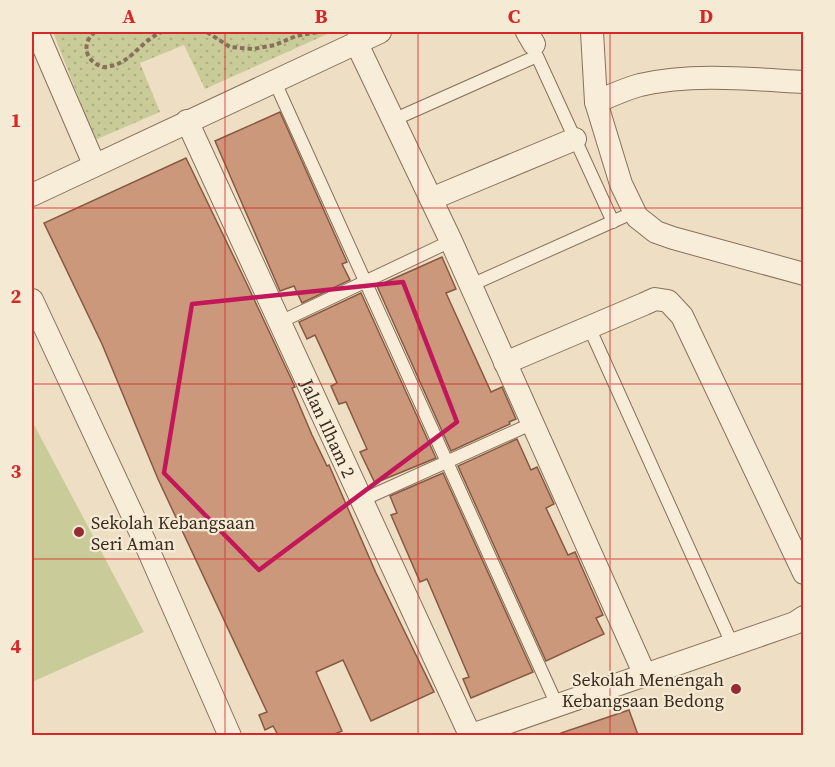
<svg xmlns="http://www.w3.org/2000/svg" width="835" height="767" font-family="'Source Serif 4',serif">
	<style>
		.park { fill: url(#park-dots) }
		.garden { fill: #c9cc98 }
		.building { fill: #cb987b; stroke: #875941; stroke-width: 1.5 }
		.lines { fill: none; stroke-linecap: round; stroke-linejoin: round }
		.lane-casing { stroke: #88705b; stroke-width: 14 }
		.street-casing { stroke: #88705b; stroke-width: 24 }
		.path { stroke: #88705b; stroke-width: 4; stroke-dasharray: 4.5 3; stroke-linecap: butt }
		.lane { stroke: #f8edd8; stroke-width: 12 }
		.street { stroke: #f8edd8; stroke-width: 22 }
		.marked { fill: none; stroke: #c2185b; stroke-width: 4.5; stroke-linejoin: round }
		.grid { fill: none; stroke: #d62828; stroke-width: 1.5; stroke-opacity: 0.55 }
		.poi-dot { fill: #962c32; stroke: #f5ead4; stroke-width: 2 }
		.labels { text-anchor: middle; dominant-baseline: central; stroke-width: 4.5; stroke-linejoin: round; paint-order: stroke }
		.street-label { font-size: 18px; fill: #382a1f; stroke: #f5ead4 }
		.poi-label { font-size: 18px; fill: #382a1f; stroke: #f5ead4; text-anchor: start }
		.neatline { fill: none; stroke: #d62828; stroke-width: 2 }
		.grid-label { font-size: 20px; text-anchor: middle; font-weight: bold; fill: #d62828 }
	</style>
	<defs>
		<pattern id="park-dots" width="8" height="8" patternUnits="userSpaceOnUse" patternTransform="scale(1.5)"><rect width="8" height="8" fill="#c9cc98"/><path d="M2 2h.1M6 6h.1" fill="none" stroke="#adaf83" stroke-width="1.8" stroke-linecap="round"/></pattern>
	</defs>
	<rect width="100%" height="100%" fill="#eedfc4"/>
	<path class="park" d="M53,32H332L205,89L184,45L140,63L160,112L95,140Z"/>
	<path class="garden" d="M32,421L144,632L32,682Z"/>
	<g class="building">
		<path d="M280,112L347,262L342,264L350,280L302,303L294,286L280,291L215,141Z"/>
		<path d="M186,158L245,280L295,387L292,388L312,435L327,466L329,465L376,573L434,692L371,721L343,660L316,672L342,731L332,735H278L273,726L265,730L259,715L267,712L158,479L102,344L44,223Z"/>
		<path d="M442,257L456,289L446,293L491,392L502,387L516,419L509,422L510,424L451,451L377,286Z"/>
		<path d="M361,293L436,458L375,483L360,452L367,449L346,402L339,404L331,386L337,383L315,335L307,339L299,322Z"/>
		<path d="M517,439L531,470L537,467L554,504L546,508L568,555L575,552L603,615L596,618L604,634L546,661L458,466Z"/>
		<path d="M443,473L533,672L471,698L463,679L469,677L427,579L420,582L391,515L397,513L390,496Z"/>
		<path d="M629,710L638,735H561V733Z"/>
	</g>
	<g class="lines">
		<defs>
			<g id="lane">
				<path d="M274,80L557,705"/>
				<path d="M393,120L537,56L613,222"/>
				<path d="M471,285L623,217"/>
				<path d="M280,322L451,241"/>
				<path d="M589,327L733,646"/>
				<path d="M362,500L531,424"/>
			</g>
			<g id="street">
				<path d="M37,32L94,164"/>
				<path d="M527,32L534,44"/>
				<path d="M592,32L596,102L621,184L637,217L656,232L673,238L804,274"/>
				<path d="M356,42L451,241L645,675"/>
				<path d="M596,102C610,96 625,89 640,85C693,73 750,79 804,82"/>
				<path id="s1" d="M187,121L470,735"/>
				<path d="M32,195L380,32"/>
				<path d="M431,199L575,139"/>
				<path d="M32,300L139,529L230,736"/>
				<path d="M505,363L644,304L655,299L668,301L682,316L804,573"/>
				<path d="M469,736L795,623L804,617"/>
			</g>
		</defs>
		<use href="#lane" class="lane-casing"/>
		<use href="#street" class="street-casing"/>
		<g class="path">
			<path d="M95,32C80,44 86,62 103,67C131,66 138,42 162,32"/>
			<path d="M207,32L230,47L253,49L275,45L296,36L318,32"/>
		</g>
		<use href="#lane" class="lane"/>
		<use href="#street" class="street"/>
	</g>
	<path class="marked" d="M403,282L457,422L259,570L164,473L192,304Z"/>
	<path class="grid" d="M225,32V736M418,32V736M610,32V736M32,208H804M32,384H804M32,559H804"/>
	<g class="poi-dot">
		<circle cx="79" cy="532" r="6"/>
		<circle cx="736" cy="689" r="6"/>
	</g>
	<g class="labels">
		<g class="street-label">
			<text stroke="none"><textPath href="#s1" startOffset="338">Jalan Ilham 2</textPath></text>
		</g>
		<g class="poi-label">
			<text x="91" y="522">Sekolah Kebangsaan<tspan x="91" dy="21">Seri Aman</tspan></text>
			<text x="724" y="679" text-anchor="end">Sekolah Menengah<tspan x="724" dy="21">Kebangsaan Bedong</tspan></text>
		</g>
	</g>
	<rect width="835" height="767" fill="none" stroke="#f5ead4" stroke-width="66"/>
	<rect x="33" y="33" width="769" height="701" class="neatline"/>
	<g class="grid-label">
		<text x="129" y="23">A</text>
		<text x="321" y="23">B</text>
		<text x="514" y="23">C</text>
		<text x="706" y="23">D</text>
		<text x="16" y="127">1</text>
		<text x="16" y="303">2</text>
		<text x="16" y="478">3</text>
		<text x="16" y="653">4</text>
	</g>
</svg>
